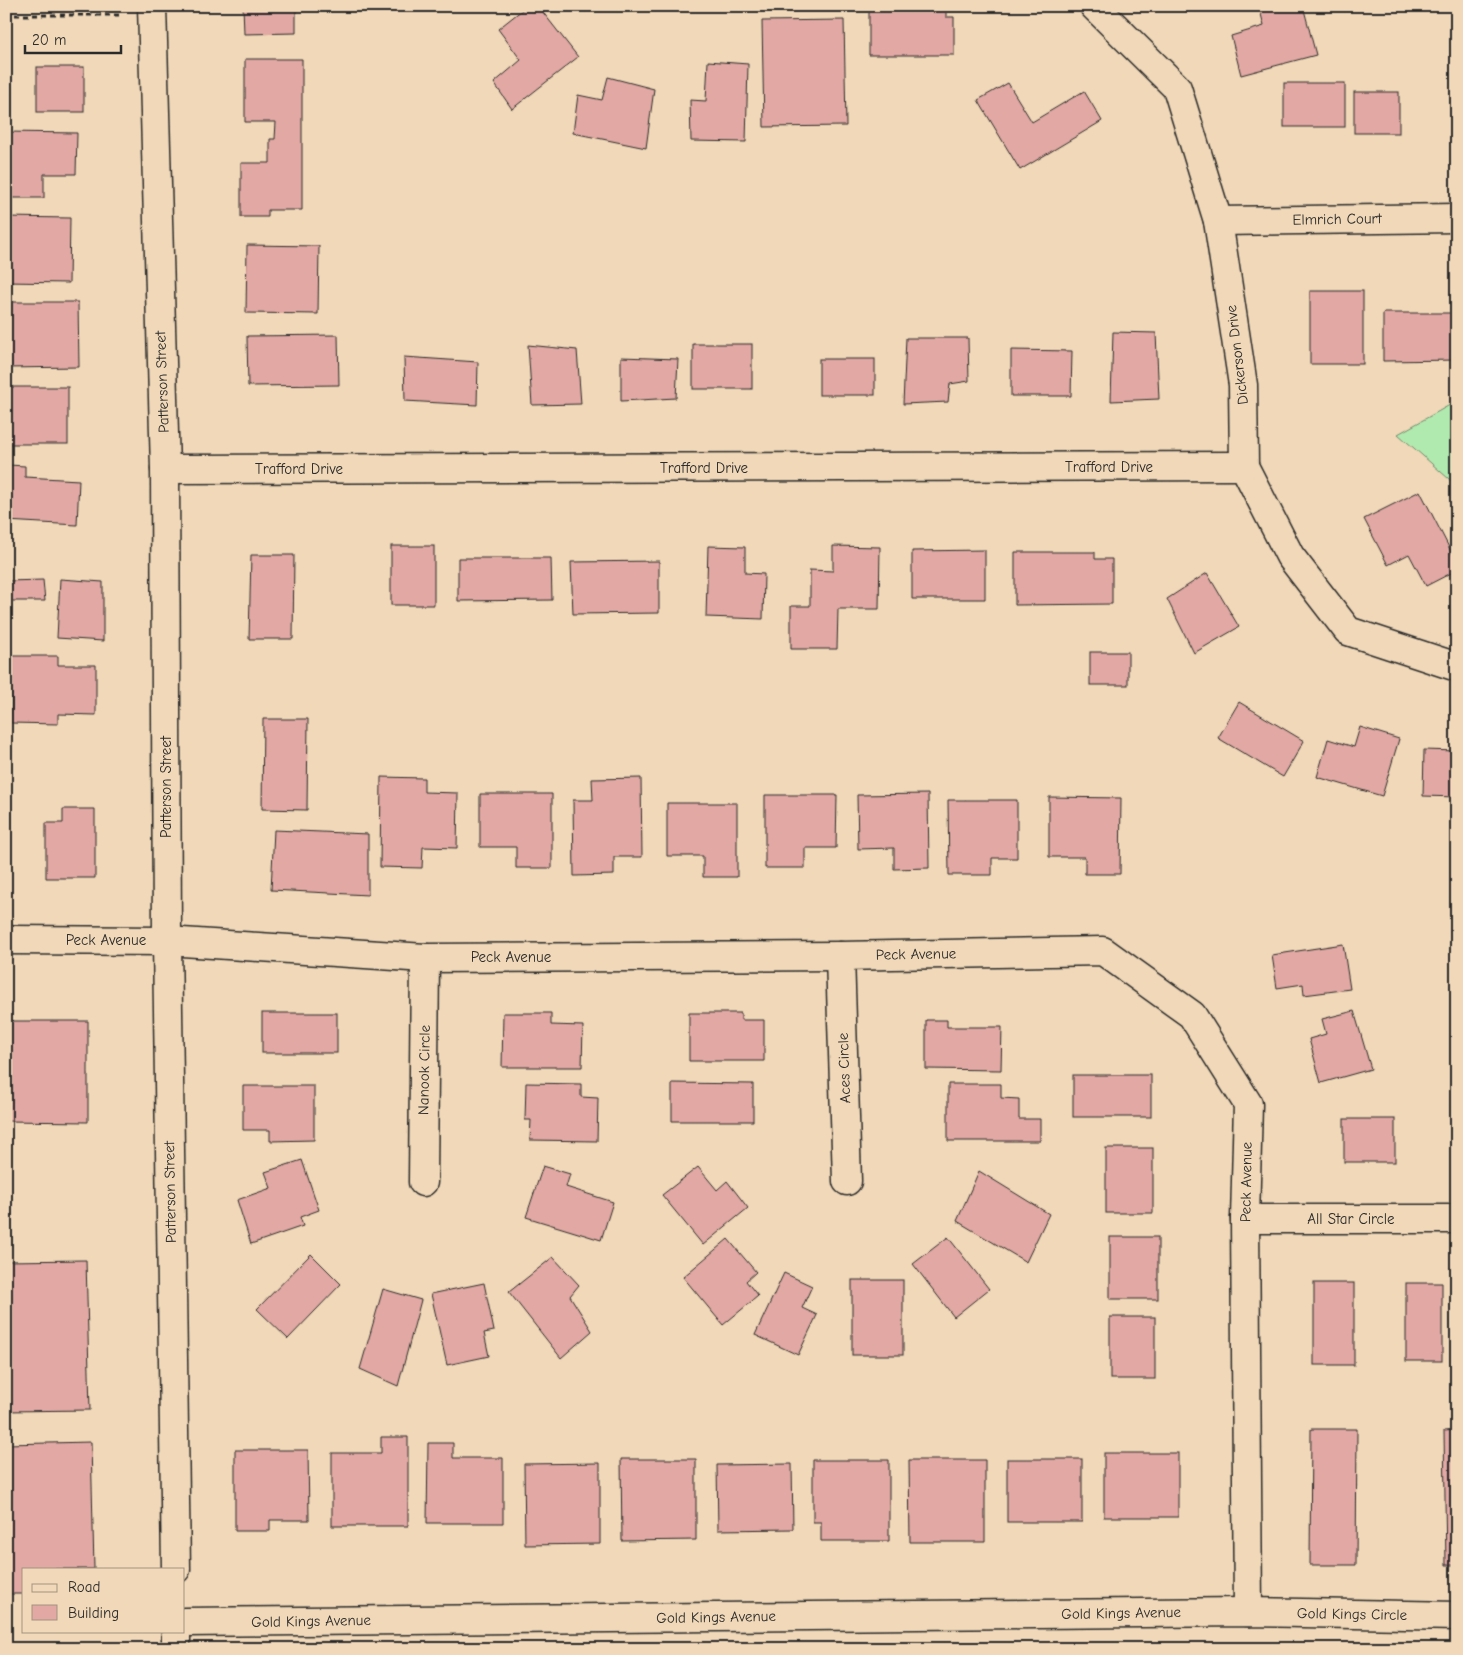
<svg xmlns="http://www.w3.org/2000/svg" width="1463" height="1655" font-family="'Comic Neue',sans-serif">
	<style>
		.green { fill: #b1eaaf; stroke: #6e8a6d }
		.building { fill: #e2a8a3; stroke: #2b2b2b }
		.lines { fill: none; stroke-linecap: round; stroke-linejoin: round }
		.minor-casing { stroke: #2b2b2b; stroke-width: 31 }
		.path { stroke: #2b2b2b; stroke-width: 3; stroke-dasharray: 5 4; stroke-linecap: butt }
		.minor { stroke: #f0d8b8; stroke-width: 28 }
		.labels { text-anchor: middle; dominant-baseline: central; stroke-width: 4.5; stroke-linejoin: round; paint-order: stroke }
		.street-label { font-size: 15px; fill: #2b2b2b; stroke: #f0d8b8 }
	</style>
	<rect width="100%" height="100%" fill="#f0d8b8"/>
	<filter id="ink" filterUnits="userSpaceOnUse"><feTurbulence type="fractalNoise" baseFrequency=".02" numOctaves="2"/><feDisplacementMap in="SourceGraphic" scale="10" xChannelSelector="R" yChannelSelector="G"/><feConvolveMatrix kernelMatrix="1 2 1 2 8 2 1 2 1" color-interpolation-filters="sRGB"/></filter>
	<g filter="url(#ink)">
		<path class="green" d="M1457,401V486L1398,434Z"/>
		<g class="building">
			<path d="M243,6H296V33L244,34Z"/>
			<path d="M527,6H538L578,57L512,109L494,83L521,60L498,29Z"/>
			<path d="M869,6H946V17H954V55H869Z"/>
			<path d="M1259,6H1303L1316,55L1241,75L1231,36L1264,26Z"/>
			<path d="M844,20L846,126L764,127L762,21Z"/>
			<path d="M245,59H302V210H268V217H241V163H270V139H275L276,122H245Z"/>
			<path d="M708,61L748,64L746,142L691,141L690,100L706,101Z"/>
			<rect x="37" y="67" width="47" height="45"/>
			<path d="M608,77L654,89L646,148L573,133L578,95L602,100Z"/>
			<path d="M1008,83L1032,122L1084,91L1102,121L1020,170L978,100Z"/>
			<rect x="1284" y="83" width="61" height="44"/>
			<rect x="1354" y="92" width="45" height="41"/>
			<path d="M6,132L77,133L76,174H44V198H6Z"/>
			<path d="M6,217L70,218L69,283L6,282Z"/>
			<path d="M247,245L319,246L318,314L246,313Z"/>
			<rect x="1310" y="291" width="53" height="73"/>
			<path d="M6,302H78L79,367L6,368Z"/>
			<path d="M1383,313H1457V360L1383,361Z"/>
			<path d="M1113,332L1156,333L1159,399L1111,401Z"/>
			<path d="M338,335L339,385L248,386L247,336Z"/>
			<path d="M906,338H968L969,381L950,384L948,402L903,404Z"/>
			<rect x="693" y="344" width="59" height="45"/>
			<path d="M528,345L577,350L581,404L532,405Z"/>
			<path d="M1011,350L1072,351L1071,396H1011Z"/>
			<path d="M404,357L478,362L477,405L405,401Z"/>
			<path d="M621,357L678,359L676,398L621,401Z"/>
			<rect x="819" y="359" width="56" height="36"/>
			<rect x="8" y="387" width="60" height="57"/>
			<path d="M9,465L25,466V477L79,480L77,525L6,521V476H9Z"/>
			<path d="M1420,491L1457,563V570L1426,586L1409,554L1388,565L1364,519Z"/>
			<rect x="391" y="546" width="43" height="59"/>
			<path d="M708,546L745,547V573L764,574L763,619L706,617Z"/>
			<path d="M833,546L880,547L879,609H838L837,649H791V606H810V570L833,571Z"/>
			<path d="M985,550V599H912V551Z"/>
			<path d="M1015,552H1095V559H1112V604L1015,605Z"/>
			<path d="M251,555H294L293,639H249Z"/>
			<path d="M458,558H551L552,600L458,601Z"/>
			<path d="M659,561V613L573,614L571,562Z"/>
			<path d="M1207,573L1239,627L1194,653L1167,599Z"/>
			<path d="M60,579L103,582V641L57,638Z"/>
			<path d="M43,580L45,601H6V581Z"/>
			<rect x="1090" y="652" width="38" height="33"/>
			<path d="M12,656H58V665H96V715L58,714V724L11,723Z"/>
			<path d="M1239,702L1304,741L1283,777L1218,738Z"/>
			<path d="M263,719H308L307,810L262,809Z"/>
			<path d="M1360,727L1399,739L1382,796L1317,777L1328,739L1354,747Z"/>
			<path d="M1424,750L1457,751V797L1423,796Z"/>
			<path d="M381,777L424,778V792L458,793L457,848L423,847L422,868L380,867Z"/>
			<path d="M641,778L642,857H614V875L574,876L573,800H593L592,779Z"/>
			<path d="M480,794H552V868H516V847H480Z"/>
			<path d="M928,794L929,868L894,869V848L858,849L857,795Z"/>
			<path d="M765,795H837L836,848H805V868H765Z"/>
			<path d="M1049,797L1121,798L1120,874H1085V857H1049Z"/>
			<path d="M948,800H1017V858H992V875H949Z"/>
			<path d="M667,803H737V877H703V856H667Z"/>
			<path d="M63,809H95V878H46V823H63Z"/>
			<path d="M274,830L368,834V895L271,890Z"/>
			<path d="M1343,944L1350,989L1304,995L1303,984L1277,988L1272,955Z"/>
			<path d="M1354,1011L1371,1069L1321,1083L1309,1039L1326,1034L1322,1019Z"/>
			<rect x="262" y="1013" width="75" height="40"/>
			<path d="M503,1013H551V1025L583,1026L582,1067H502Z"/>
			<path d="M689,1013H741V1020H764V1061H689Z"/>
			<path d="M926,1020H947V1027H1002L1001,1070L926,1069Z"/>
			<path d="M6,1021H88V1122L6,1121Z"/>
			<rect x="1073" y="1075" width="78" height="42"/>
			<path d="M526,1083L581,1084V1097L598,1098L597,1141L530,1140L531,1120H525Z"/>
			<path d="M672,1083L753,1084V1121H672Z"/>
			<path d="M948,1084H1001V1098L1019,1099V1119H1040V1141H948Z"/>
			<path d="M243,1086H314V1140L270,1141V1130H243Z"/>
			<rect x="1344" y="1119" width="51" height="43"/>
			<rect x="1106" y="1148" width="47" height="65"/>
			<path d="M302,1160L319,1210L300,1217L303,1226L251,1244L237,1200L271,1188L265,1172Z"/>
			<path d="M543,1166L570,1174L566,1187L613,1202L601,1240L526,1217Z"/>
			<path d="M698,1167L717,1190L727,1181L748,1208L703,1245L662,1195Z"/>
			<path d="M979,1171L1049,1214L1026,1262L957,1221Z"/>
			<path d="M948,1237L989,1289L954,1317L913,1264Z"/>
			<rect x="1110" y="1237" width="48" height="62"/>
			<path d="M728,1239L756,1272L746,1281L758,1296L723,1325L683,1277Z"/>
			<path d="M311,1254L341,1284L288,1339L257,1309Z"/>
			<path d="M553,1257L579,1285L570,1296L592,1331L561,1358L509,1292Z"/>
			<path d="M86,1260L90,1410L6,1411V1261Z"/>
			<path d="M784,1273L812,1286L802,1308L817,1315L798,1355L755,1335Z"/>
			<rect x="852" y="1280" width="51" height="75"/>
			<path d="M484,1283L494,1331L484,1333L489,1356L447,1365L431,1294Z"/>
			<rect x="1314" y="1283" width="40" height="82"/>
			<rect x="1406" y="1283" width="36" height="78"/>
			<path d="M383,1289L421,1300L398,1386L360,1369Z"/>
			<rect x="1110" y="1317" width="45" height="62"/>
			<path d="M1311,1429H1357L1356,1565H1310Z"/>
			<path d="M1457,1430V1565H1446L1444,1431Z"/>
			<path d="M381,1437H408V1526H332V1453H381Z"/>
			<path d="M91,1442L94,1569H24V1594H6V1444Z"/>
			<path d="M428,1443H453V1458H503V1523H427Z"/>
			<path d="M235,1450H308L309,1520H270V1531H235Z"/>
			<rect x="1104" y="1453" width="74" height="64"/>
			<path d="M621,1459H696V1540L622,1541Z"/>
			<rect x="1007" y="1459" width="75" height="63"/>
			<path d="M813,1460H889V1541H821V1522H813Z"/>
			<path d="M909,1460H985V1542H910Z"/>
			<path d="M600,1463V1544L525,1545L524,1464Z"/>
			<path d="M792,1464L793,1529L718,1530L717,1465Z"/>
		</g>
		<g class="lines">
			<defs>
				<g id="minor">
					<path d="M152,6L165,469L167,941L176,1569"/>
					<path d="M1094,6L1177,88L1218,221L1243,385L1244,466L1290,556L1348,631L1457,667"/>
					<path d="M1218,221L1457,218"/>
					<path d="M165,469L1244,466"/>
					<path d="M6,940L167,941L425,958L840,956L1103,951L1192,1015L1248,1104L1245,1219L1248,1612"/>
					<path d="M840,956L847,1181"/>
					<path d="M423,1182L425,958"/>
					<path d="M1245,1219H1457"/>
					<path d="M184,1622L1248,1612L1457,1616"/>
					<path d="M176,1631V1649"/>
				</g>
			</defs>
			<use href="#minor" class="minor-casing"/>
			<path class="path" d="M6,15H123"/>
			<use href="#minor" class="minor"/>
		</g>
	</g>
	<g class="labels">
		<g class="street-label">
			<text transform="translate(1337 219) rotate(-1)">Elmrich Court</text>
			<text transform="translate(1237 355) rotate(-97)">Dickerson Drive</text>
			<text transform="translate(162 382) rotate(-92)">Patterson Street</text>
			<text x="1109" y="467">Trafford Drive</text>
			<text x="704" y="468">Trafford Drive</text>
			<text x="299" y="469">Trafford Drive</text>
			<text transform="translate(166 787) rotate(-90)">Patterson Street</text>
			<text x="106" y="940">Peck Avenue</text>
			<text transform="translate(916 954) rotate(-1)">Peck Avenue</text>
			<text x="511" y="957">Peck Avenue</text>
			<text transform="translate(844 1068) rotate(-92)">Aces Circle</text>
			<text transform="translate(424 1070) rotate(-89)">Nanook Circle</text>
			<text transform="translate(1246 1182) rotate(-89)">Peck Avenue</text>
			<text transform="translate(170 1192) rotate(-91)">Patterson Street</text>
			<text x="1351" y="1219">All Star Circle</text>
			<text transform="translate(1121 1613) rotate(-1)">Gold Kings Avenue</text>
			<text transform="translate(1352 1614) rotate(1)">Gold Kings Circle</text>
			<text transform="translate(716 1617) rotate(-1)">Gold Kings Avenue</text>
			<text transform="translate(311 1621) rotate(-1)">Gold Kings Avenue</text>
		</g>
	</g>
	<rect width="1463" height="1655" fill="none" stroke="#f0d8b8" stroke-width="25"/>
	<rect x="12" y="12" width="1438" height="1630" fill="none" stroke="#2b2b2b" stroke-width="2" filter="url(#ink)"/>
	<rect x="22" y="1568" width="162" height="65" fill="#f0d8b8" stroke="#a19380"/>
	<rect x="32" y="1584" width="25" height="8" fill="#f0d8b8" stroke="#a19380"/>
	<text x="68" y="1592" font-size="15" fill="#2b2b2b">Road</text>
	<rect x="32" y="1605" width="25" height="15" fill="#e2a8a3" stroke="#a19380"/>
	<text x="68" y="1618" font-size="15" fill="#2b2b2b">Building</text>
	<path d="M25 45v8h96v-8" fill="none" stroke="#2b2b2b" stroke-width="2.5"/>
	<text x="32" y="45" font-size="15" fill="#2b2b2b" stroke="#f0d8b8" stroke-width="4" paint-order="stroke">20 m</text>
</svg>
